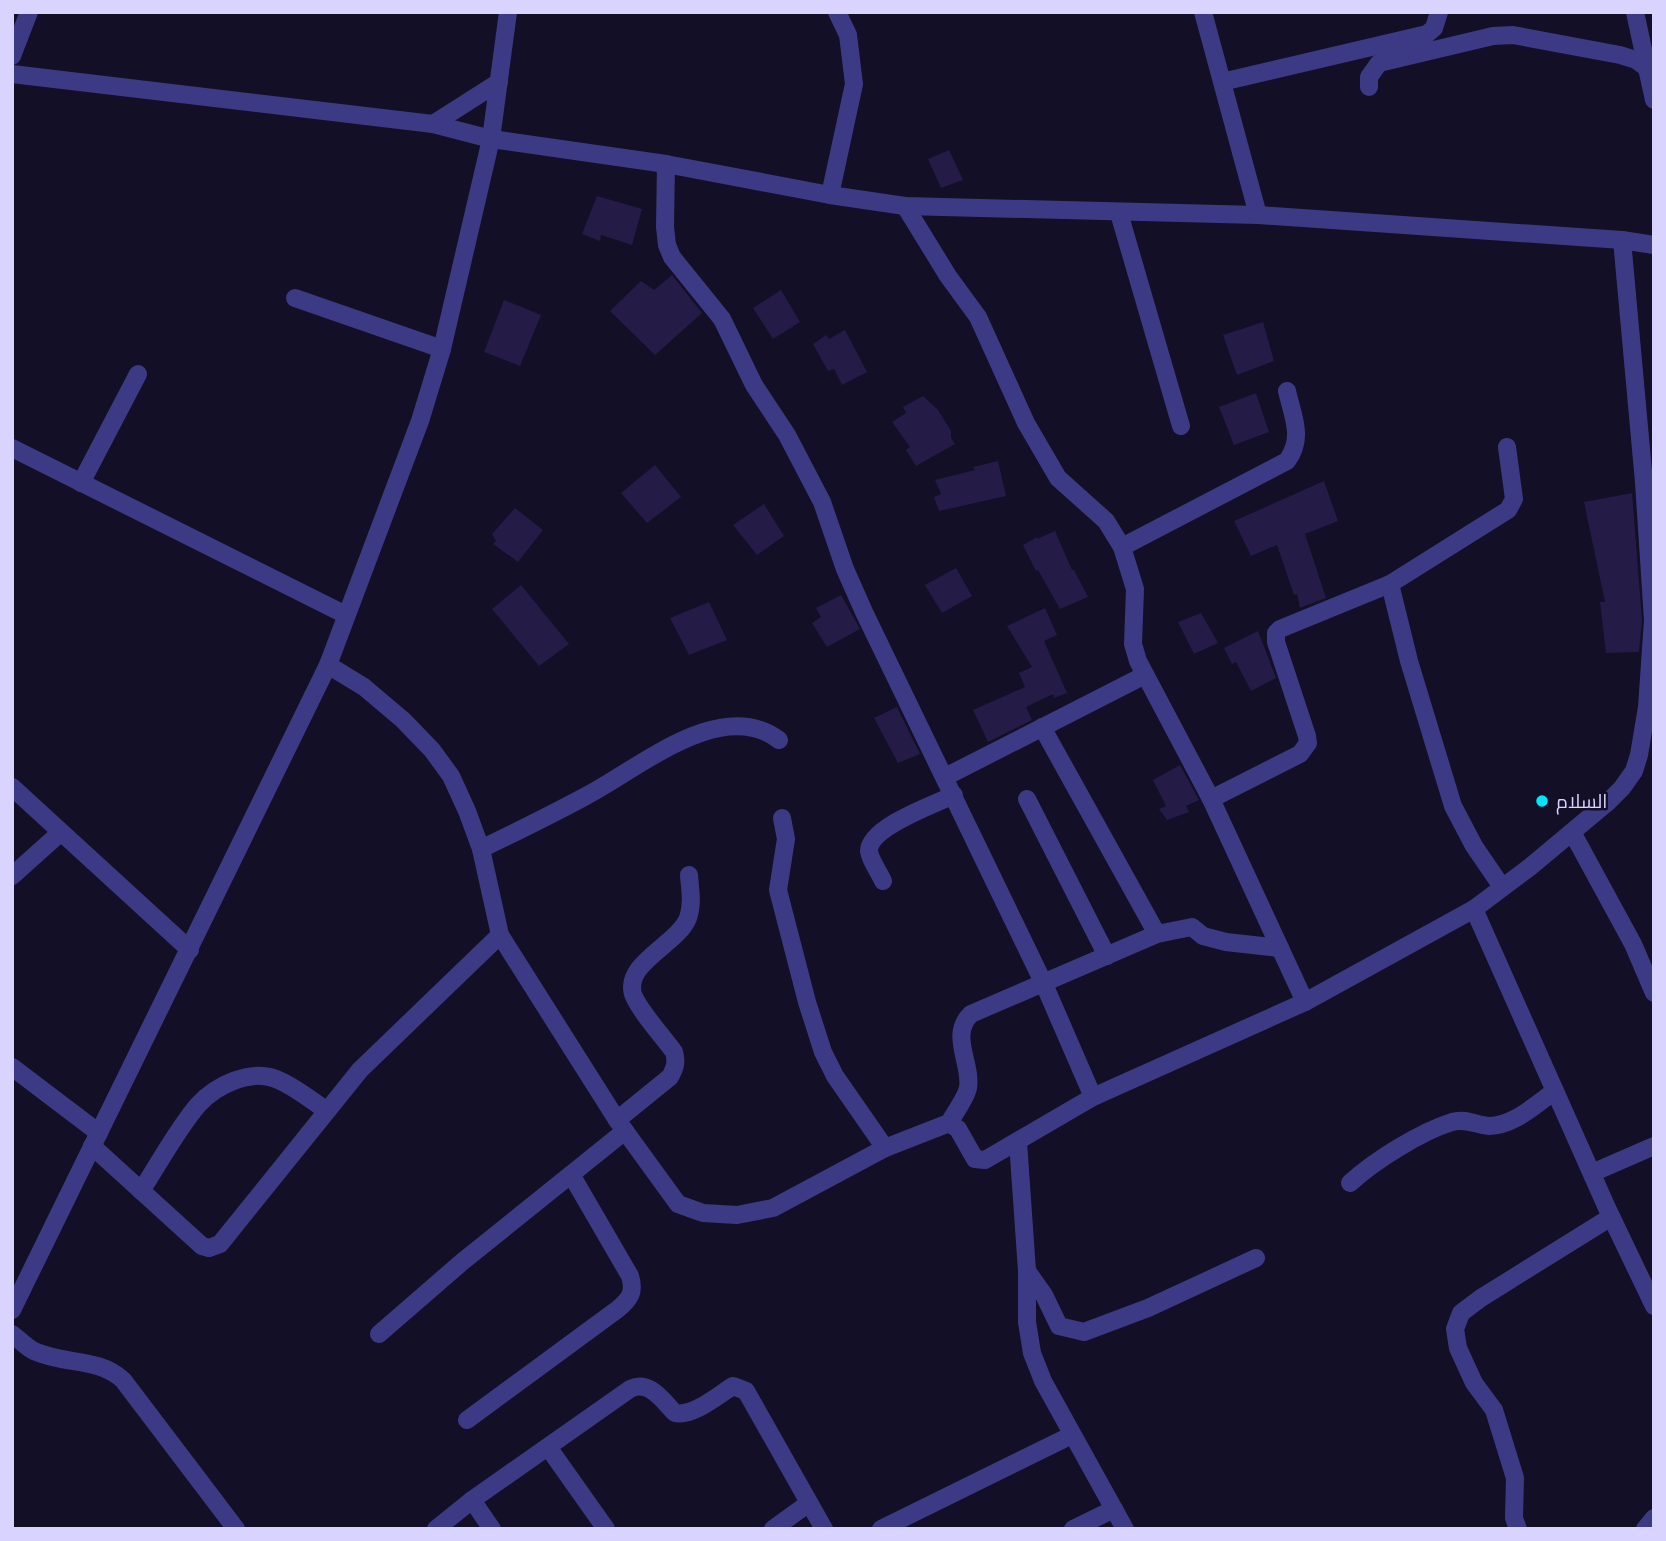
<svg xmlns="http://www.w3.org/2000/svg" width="1666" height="1541" font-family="'Archivo Narrow',Cairo,sans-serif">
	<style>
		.building { fill: #241b47 }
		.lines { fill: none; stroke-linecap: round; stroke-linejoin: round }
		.minor { stroke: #3d3a85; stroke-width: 18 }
		.poi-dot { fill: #00e5ff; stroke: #130f26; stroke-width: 2.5 }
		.labels { text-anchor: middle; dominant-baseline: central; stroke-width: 5; stroke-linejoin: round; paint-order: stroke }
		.poi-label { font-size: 19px; fill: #d9d4ff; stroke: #130f26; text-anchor: start }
	</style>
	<rect width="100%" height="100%" fill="#130f26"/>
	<g class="building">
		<path d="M949,150L963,180L941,188L928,159Z"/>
		<path d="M597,196L642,209L632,245L601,235L600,241L582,234Z"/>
		<path d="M672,275L702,313L655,355L610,311L641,281L654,290Z"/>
		<path d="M781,290L800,322L773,339L753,308Z"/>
		<path d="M504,300L541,315L520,366L484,352Z"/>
		<path d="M1263,322L1274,361L1237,375L1223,335Z"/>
		<path d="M845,330L867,372L842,385L834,369L828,371L813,344L826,335L829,339Z"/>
		<path d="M1256,393L1269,432L1234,445L1219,407Z"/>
		<path d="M923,396L938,410L951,431V438L955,444L916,466L906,450L910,447L892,422L906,413L903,407Z"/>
		<path d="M998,461L1006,496L939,511L934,497L941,494L935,480L975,470L973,467Z"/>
		<path d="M655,465L681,497L647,523L621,493Z"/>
		<path d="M1324,481L1338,521L1305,534L1326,598L1300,608L1297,594L1294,595L1277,545L1251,556L1234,521Z"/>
		<path d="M1632,493L1642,620L1639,652L1606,653L1600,602H1605L1584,502Z"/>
		<path d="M764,504L784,536L757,555L733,525Z"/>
		<path d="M515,508L543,530L518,562L493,544L496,541L492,534Z"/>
		<path d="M1055,531L1072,570H1074L1088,597L1060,609L1038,570L1036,571L1023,545L1037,537V539Z"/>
		<path d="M956,568L972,596L942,613L925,585Z"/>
		<path d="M521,585L569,644L539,666L492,609Z"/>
		<path d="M841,595L860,629L827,647L812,623L821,617L816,608Z"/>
		<path d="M709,602L727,640L689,655L670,618Z"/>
		<path d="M1045,608L1057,635L1044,641L1067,693L1054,698L1053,694L1026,707L1032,720L988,742L973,710L1025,687L1019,673L1032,667L1007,626Z"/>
		<path d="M1201,613L1218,643L1194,654L1178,622Z"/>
		<path d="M1258,631L1276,678L1251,691L1236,662L1232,664L1224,648Z"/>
		<path d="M897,707L920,754L898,763L874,718Z"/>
		<path d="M1180,765L1199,800L1186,806L1189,812L1167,820L1159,809L1166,806L1153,780Z"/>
	</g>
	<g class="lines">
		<g class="minor">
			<path d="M1203,12L1258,215"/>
			<path d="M1635,12L1647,68"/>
			<path d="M12,56L29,12"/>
			<path d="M12,74L433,124L491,139L666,164L830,195L905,206L1258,215L1622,240L1654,245"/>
			<path d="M1222,82L1427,34L1434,28L1439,12"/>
			<path d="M1369,87V77L1379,63L1493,36L1513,35L1620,55L1636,60L1647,68L1654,100"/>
			<path d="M433,124L499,82"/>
			<path d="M666,164L665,227L667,245L672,257L722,319L754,385L787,435L822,502L845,569L864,612L1044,984L1093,1097"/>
			<path d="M830,195L854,84L848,35L837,12"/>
			<path d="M905,206L948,276L978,317L1026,423L1058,478L1106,521L1122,547L1135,589L1133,644L1138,661L1211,799L1305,1002"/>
			<path d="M1119,213L1181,426"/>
			<path d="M295,298L442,349"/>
			<path d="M12,448L346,615"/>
			<path d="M81,483L138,374"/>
			<path d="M1122,547L1287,461C1304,438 1293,417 1287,391"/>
			<path d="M1390,584L1409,661L1453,806L1474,846L1502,887"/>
			<path d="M328,665L364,687L403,720L432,750L451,776L467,811L481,849L500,935L617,1120L678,1204L703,1213L737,1215L773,1208L885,1148L949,1123C955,1112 965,1100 968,1088C972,1063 949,1035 971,1014L1157,934L1192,927L1203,936L1226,942L1280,948"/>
			<path d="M1042,727L1157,934"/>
			<path d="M945,777L1145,675"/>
			<path d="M12,787L190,950"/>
			<path d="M1027,799L1107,956"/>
			<path d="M1211,799L1300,754L1308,743L1307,736L1276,642V633L1280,629L1390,584L1508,510L1514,499L1507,447"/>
			<path d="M782,818L786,839L778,890L807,1002L823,1052L835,1076L885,1148"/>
			<path d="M1572,832L1633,944L1654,993"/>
			<path d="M481,849C516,832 551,815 586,796C638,769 721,696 779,740"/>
			<path d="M12,876L60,833"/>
			<path d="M883,881C879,872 870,860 869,851C869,827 935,804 954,795"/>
			<path d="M1474,909L1607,1208L1654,1306"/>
			<path d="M12,1067L99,1133"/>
			<path d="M617,1120L670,1077C675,1068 677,1062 674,1052C664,1038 638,1009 633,994C624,963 678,944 688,918C693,904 690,889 689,875"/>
			<path d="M949,1123L958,1129L975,1159L985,1160L1093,1097L1305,1002L1474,909L1530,867L1609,801L1622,788L1634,771L1639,755L1647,707L1653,620L1644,482L1622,240"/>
			<path d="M1018,1142L1027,1271V1322L1032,1353L1043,1381L1125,1529"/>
			<path d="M92,1146L202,1246L209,1248L220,1244L360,1070L500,935"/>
			<path d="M1592,1173L1654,1146"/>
			<path d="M1350,1183C1374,1161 1420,1132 1452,1122C1466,1118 1476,1125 1489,1126C1514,1126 1536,1104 1555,1091"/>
			<path d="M141,1191C158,1165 178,1128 198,1105C216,1085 250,1069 276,1079C294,1086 311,1100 327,1111"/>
			<path d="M1027,1271L1044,1295L1059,1326L1084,1332L1148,1308L1256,1258"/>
			<path d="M12,1310L328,665L420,421L442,349L491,139L508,12"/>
			<path d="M12,1334C19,1339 26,1347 34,1351C64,1365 98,1357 123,1380L236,1529"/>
			<path d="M379,1334L462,1262L625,1131"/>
			<path d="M467,1420L618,1309C630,1299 635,1292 630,1276L572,1176"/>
			<path d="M548,1447L606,1529"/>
			<path d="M472,1500L492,1529"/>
			<path d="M436,1529L472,1500L630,1389C649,1379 663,1401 675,1413C693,1417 718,1395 733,1386L746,1391L824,1529"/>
			<path d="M773,1529L809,1503"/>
			<path d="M881,1529L1072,1435"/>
			<path d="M1073,1529L1114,1509"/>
			<path d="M1518,1529L1514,1518L1515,1478L1494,1410L1474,1383L1458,1348L1455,1329L1461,1313L1481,1298L1611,1217"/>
			<path d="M1645,1529L1654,1518"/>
		</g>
	</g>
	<circle class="poi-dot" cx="1542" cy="801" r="7"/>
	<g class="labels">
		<g class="poi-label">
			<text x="1556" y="801">السلام</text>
		</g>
	</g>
	<rect width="1666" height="1541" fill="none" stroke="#d9d4ff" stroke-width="28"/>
</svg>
